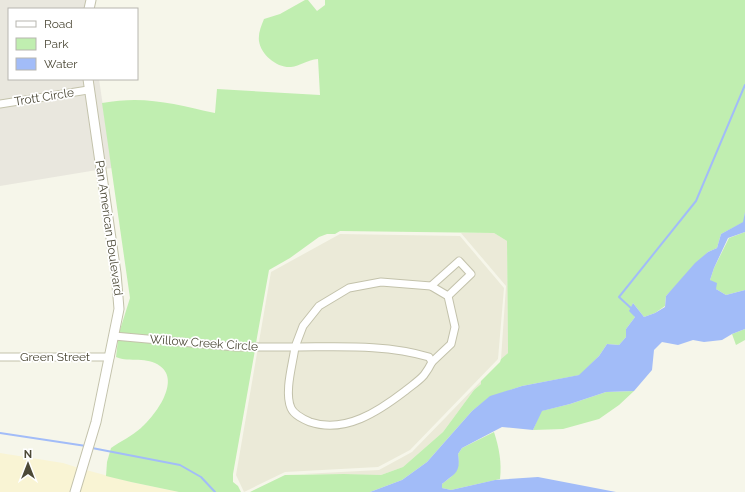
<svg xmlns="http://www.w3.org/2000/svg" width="745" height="492" font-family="Raleway,sans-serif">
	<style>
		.residential { fill: #ebead8 }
		.commercial { fill: #f9f4d4 }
		.industrial { fill: #e9e7de }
		.green { fill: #c0eeb0 }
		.water { fill: #a2bcf8 }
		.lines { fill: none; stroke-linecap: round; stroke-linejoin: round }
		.stream { stroke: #a2bcf8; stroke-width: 2 }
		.minor-casing { stroke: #c3c2ab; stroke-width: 9 }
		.tertiary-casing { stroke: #c3c2ab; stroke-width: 11 }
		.minor { stroke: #fff; stroke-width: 7 }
		.tertiary { stroke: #fff; stroke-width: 9 }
		.labels { text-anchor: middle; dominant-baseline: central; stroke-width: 3.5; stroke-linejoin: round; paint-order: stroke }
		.street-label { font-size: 12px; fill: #4c4937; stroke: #fff }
	</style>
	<rect width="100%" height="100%" fill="#f6f6ea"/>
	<g class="residential">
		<path d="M461,233H494L507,241L508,353L501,359L506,286Z"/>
		<path d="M340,234L460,236L504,288L498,359L410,450L378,467L285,472L244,492L236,475L271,272Z"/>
		<path d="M481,381V384L474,390L443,432L403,467L381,475L303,474L379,470L412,452Z"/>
	</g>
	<g class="commercial">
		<path d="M0,453L63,463L79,468L72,492H0Z"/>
		<path d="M86,470L131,482L179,492H79Z"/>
	</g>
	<g class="industrial">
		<path d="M0,0H87L86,9H9V79H84L85,87L0,100Z"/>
		<path d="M91,79H99L112,168L104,169Z"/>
		<path d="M86,95L97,170L0,186V108Z"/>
	</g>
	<g class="green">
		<path d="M305,0H308L317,11L325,5V0H745V212L744,222L721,234L717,248L708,252L666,296L665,306L655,313L644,317L633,303L631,308L635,317L626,329V337L619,345L607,344L599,356L580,375L522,386L490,397L472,411L427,462L402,480L370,492H250L285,475L344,474L381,475L403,467L443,432L474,390L481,384V381L500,362L501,359L508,353L507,241L494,233L340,231L335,234H327L319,237L290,258L269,270L256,343H237L119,333L130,298L102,103C145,95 174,104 215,113L217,89L320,95L318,59C307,60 300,66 291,67C277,68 261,55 259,41C258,34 261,26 264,19L280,14Z"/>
		<path d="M745,232V290L726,295L716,289L710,280L714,268L729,238Z"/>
		<path d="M745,329V340L736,345L732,334Z"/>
		<path d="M118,340L236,350H255L233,474V482L238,486L241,492H179L131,482L106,476L107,462L111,448C121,441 132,436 141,428C155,416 181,381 160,366C147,356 130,363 116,357Z"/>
		<path d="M634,391L619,405L599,419L563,429L533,430L541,411L570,404L606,392Z"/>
		<path d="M494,432C499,447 502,463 500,479L451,490L442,488V484C455,474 460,471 458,454L462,448Z"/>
	</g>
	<path class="water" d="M745,212V232L728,238L714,268L710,280L717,283L716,289L726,295L745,290V329L732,334L722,340L704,342L693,340L678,345L662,342L654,350L652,370L634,391L606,392L570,404L542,411L533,430L502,427L462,448L458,454C461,473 455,473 442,484V488L451,490L495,480L538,477L616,492H370L402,480L427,462L472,411L490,396L522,386L579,375L599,356L607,344L619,345L626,337V329L635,317L629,311L633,303L644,317L655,313L665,307L666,296L695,263L708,252L717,248L721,234L743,222Z"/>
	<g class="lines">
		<g class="stream">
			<path d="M632,309L619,297L696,201L745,85"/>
			<path d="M0,433L86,446"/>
			<path d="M92,448L180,465L201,477L215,492"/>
		</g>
		<defs>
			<g id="minor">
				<path d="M0,104L88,90"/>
				<path d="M431,286L459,261L471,274L448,296"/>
				<path d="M114,336L236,347H295L303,326L319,306L349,288L381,282L431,286L448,296L455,327L451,344L432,362"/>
				<path d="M295,347C339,347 386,344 429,357L432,362C430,366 427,371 424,375C419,381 411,386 405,391C379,411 345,434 310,422C303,419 294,415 291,408C284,392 293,363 295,347Z"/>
				<path d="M0,357H110"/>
			</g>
			<g id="tertiary">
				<path d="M89,9L91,0"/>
				<path d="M75,492L96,422L119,309L116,273L88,79"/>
			</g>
		</defs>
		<use href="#minor" class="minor-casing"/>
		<use href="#tertiary" class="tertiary-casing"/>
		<use href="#minor" class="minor"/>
		<use href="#tertiary" class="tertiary"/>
	</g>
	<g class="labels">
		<g class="street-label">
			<text transform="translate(44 97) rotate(-9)">Trott Circle</text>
			<text transform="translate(109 228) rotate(82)">Pan American Boulevard</text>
			<text transform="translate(204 343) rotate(4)">Willow Creek Circle</text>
			<text x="55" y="357">Green Street</text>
		</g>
	</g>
	<rect x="8" y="8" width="130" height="72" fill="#ffffff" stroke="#b7b6af"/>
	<rect x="16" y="21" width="20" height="6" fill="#ffffff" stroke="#b7b6af"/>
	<text x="44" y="28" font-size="12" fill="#4c4937">Road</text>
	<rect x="16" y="38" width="20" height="12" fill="#c0eeb0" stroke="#b7b6af"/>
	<text x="44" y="48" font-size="12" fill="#4c4937">Park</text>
	<rect x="16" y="58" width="20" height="12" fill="#a2bcf8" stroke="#b7b6af"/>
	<text x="44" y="68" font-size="12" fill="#4c4937">Water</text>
	<g transform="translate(28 464)" stroke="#ffffff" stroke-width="3" paint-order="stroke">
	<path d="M0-3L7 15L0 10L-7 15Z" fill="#4c4937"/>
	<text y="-6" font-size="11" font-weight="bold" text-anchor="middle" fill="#4c4937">N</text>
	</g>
</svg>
